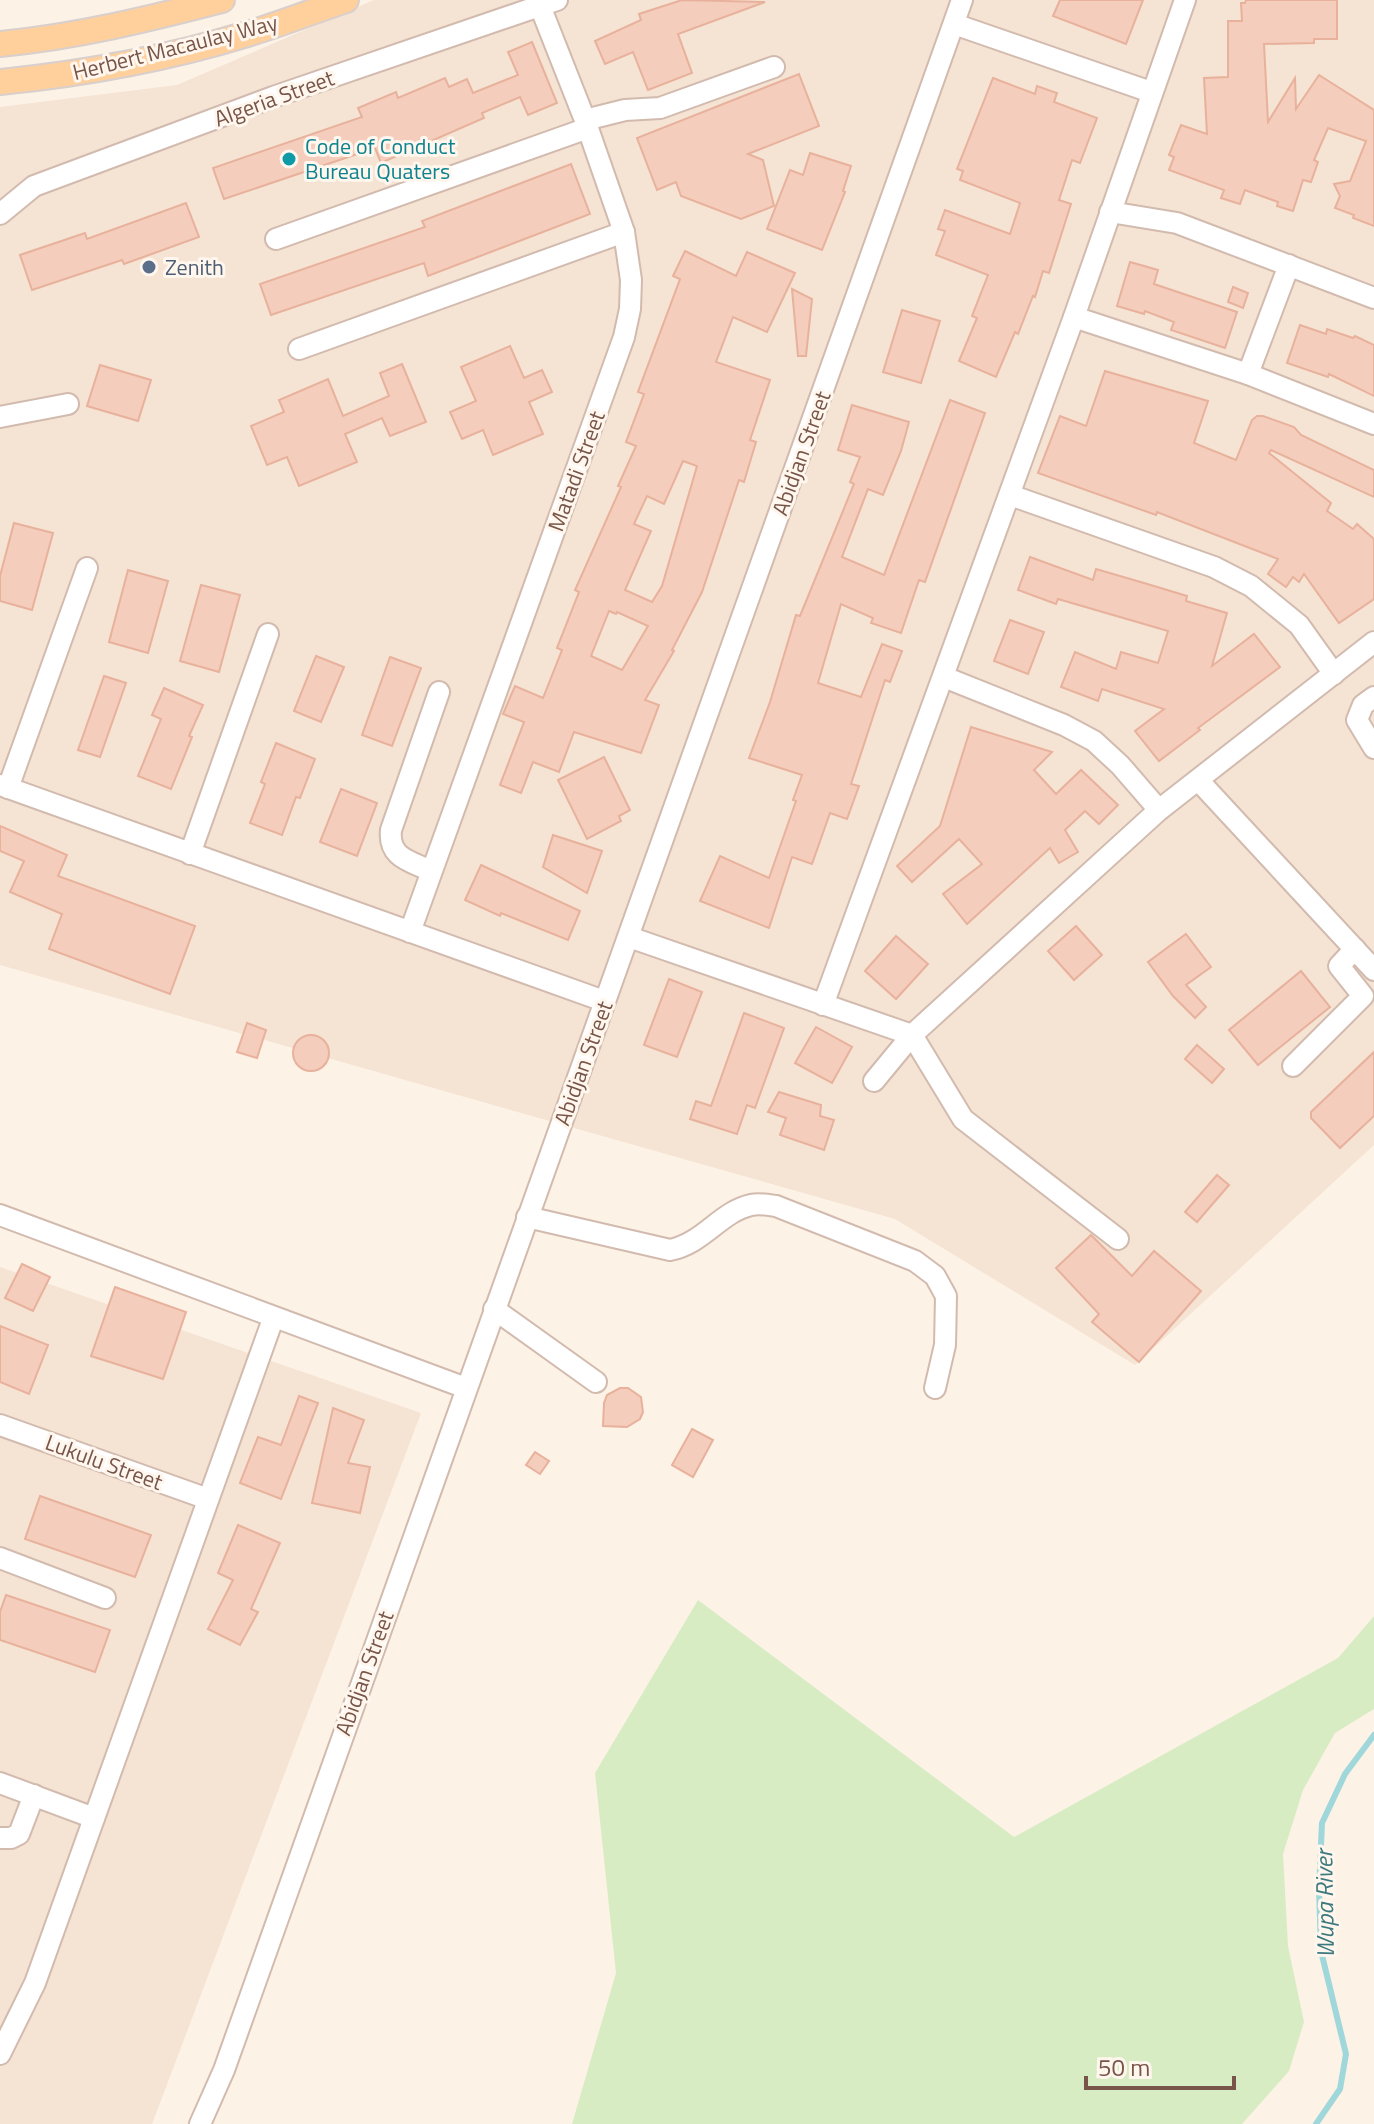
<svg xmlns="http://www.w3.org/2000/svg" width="1374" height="2124" font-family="'Titillium Web',sans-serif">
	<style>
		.residential { fill: #f5e3d4 }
		.green { fill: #d8ecc3 }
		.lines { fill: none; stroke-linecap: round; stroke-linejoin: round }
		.stream { stroke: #9fd7db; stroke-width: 6 }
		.building { fill: #f4cdbc; stroke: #e8b19c; stroke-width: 2; fill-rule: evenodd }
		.minor-casing { stroke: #d2bbae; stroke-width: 24 }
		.major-casing { stroke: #d9cfcc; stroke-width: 28 }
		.minor { stroke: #fff; stroke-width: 20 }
		.major { stroke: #ffd09c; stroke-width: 24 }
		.culture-dot { fill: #0f9aa8; stroke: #fff6ed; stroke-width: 3 }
		.service-dot { fill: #5c6f8a; stroke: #fff6ed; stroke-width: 3 }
		.labels { text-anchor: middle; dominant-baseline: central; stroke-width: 6; stroke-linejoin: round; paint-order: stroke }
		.street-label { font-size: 22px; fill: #785549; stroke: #fff6ed }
		.culture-label { font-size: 22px; fill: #0d838f; stroke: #fff6ed; text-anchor: start }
		.service-label { font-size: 22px; fill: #4e5e75; stroke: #fff6ed; text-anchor: start }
		.water-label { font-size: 24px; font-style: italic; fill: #3c797e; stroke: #fff6ed }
	</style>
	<rect width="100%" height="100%" fill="#fdf2e6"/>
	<g class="residential">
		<path d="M374,0H1374V1145L1135,1365L895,1219L0,965V107L177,85Z"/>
		<path d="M0,1267L421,1413L152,2124H0Z"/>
	</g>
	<path class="green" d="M698,1600L1014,1837L1338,1658L1374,1616V1709L1335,1733L1303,1790L1283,1854L1288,1946L1304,2022L1289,2071L1242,2124H572L616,1973L595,1773Z"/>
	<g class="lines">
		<path class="stream" d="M1316,2124L1340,2089L1346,2054L1321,1951L1319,1889L1322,1823L1345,1774L1374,1735"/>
	</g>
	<g class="building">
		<path d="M682,0L765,2L678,34L692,73L648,90L633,52L605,64L595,41L641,20L639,14Z"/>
		<path d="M1060,0H1143L1126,44L1053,16Z"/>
		<path d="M1246,0H1337V39H1314V43L1264,44L1268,122L1295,78L1296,109L1319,75L1374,110V226L1353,218L1354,215L1335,208L1340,196L1334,184L1350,181L1366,141L1328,128L1314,160L1318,162L1311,182L1303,180L1293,211L1277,206L1278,202L1245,190L1240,204L1221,198L1224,190L1169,170L1174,157L1169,155L1181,125L1207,134L1204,78L1228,77V21H1242L1241,3H1245Z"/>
		<path d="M532,42L557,103L528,115L520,97L482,113L484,118L381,163L375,148L224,199L213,168L362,117L358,108L396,92L398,98L445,78L449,87L467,79L473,93L518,75L508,52Z"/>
		<path d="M799,74L819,126L748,154L763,160L774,206L741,219L681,196L676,182L657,190L637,138Z"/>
		<path d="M993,78L1035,94L1037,86L1057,93L1054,102L1097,118L1080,163L1072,160L1059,200L1071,204L1049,273L1043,271L1035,297L1033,296L1018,334L1015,332L996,377L959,361L977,318L972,316L988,275L936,255L945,231L938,229L945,210L1010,234L1020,203L960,180L963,171L957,169Z"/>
		<path d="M810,153L851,166L843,191L845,192L822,250L767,229L790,170L803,175Z"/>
		<path d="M571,164L590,214L428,276L424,263L271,315L260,284L425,227L422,221Z"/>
		<path d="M186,203L199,237L124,264L122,260L32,290L20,255L85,233L87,239Z"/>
		<path d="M685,251L736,276L747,252L795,273L767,332L733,317L716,362L770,380L750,440L756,442L744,482L739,480L702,592L672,650L674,651L645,700L659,705L641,753L574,732L559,772L533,762L521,793L500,785L524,722L503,714L515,686L543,698L562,650L557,648L579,592L575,590L621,487L618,486L636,446L626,442L644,394L638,392L680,279L673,276ZM683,461L697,466L662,586L652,602L625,590L651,531L634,524L647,496L664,504ZM609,611L616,614L617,612L648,626L622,670L591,656Z"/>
		<path d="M1130,262L1158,270L1154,284L1237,312L1225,348L1171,330L1174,322L1145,311L1144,314L1117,306Z"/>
		<path d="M1233,287L1248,293L1243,308L1228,302Z"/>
		<path d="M792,289L812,299L806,356H798Z"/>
		<path d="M902,310L940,321L921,383L883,372Z"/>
		<path d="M1300,325L1326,334L1327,329L1353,338L1355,336L1374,345V396L1329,374L1328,377L1287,363Z"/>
		<path d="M510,346L524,378L542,370L552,392L529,402L543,434L493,455L483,430L462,439L450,412L476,401L461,367Z"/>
		<path d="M402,364L426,422L390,436L382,418L345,434L357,462L299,486L287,457L267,465L251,426L284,412L279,400L328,379L343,416L389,396L380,373Z"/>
		<path d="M100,365L151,380L138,421L87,406Z"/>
		<path d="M1105,371L1208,401L1194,443L1236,460L1252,420L1257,416H1263L1294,427L1301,435L1374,470V497L1271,450L1269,453L1331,503L1327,511L1353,529L1357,524L1374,539V599L1339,623L1304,574L1299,582L1293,577L1286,587L1268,574L1278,559L1157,512L1156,515L1038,473L1060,416L1086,426Z"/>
		<path d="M950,400L985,413L925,582L919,580L901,633L871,623L873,618L841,604L818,683L861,697L882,644L902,651L890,682L885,680L851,784L859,786L847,819L830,813L812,864L792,857L769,928L700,901L720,856L769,878L796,801L793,800L802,775L749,758L770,702L796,615L800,616L854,484L850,482L860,457L838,450L852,405L909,422L901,451L883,495L868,489L842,557L884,575Z"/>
		<path d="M14,523L53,533L32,610L0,601V576Z"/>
		<path d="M1030,557L1093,580L1096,569L1144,583L1187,596L1186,601L1227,613L1212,666L1254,634L1280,667L1198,728L1200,730L1159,761L1135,731L1164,709L1102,689L1098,701L1061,687L1075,652L1116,669L1121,652L1158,663L1168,631L1058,599L1056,604L1018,590Z"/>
		<path d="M128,570L168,581L148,653L109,642Z"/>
		<path d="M201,585L240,595L219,672L180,661Z"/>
		<path d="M1010,620L1044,632L1028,674L994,661Z"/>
		<path d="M316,656L344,667L321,722L294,711Z"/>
		<path d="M390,657L421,668L392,746L362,735Z"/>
		<path d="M104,676L126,683L100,757L78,750Z"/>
		<path d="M164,688L203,705L189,736L192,737L171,789L138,776L161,719L152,715Z"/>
		<path d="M971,727L1052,752L1034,770L1056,794L1081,770L1118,805L1099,824L1085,811L1065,830L1078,852L1059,863L1050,848L967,924L943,894L982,864L959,839L912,882L897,866L940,826Z"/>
		<path d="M276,743L315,759L300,798L296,797L282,835L250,823L265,784L261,782Z"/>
		<path d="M604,757L630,810L619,816L621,821L587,839L558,780Z"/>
		<path d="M341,789L377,803L357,856L320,842Z"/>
		<path d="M0,826L67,855L58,876L195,926L170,994L49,949L62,914L10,892L24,861L0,851Z"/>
		<path d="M553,835L602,851L587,893L543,867Z"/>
		<path d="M481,865L580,911L568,940L501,913L500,916L465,900Z"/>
		<path d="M1076,926L1102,955L1074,980L1048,951Z"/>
		<path d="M1186,934L1211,967L1186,985L1206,1007L1195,1018L1173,996L1148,962Z"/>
		<path d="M896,936L928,964L896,999L865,971Z"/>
		<path d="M1301,971L1330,1007L1258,1065L1229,1030Z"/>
		<path d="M669,979L702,992L677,1057L644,1045Z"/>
		<path d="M744,1013L784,1028L755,1108L747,1105L737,1134L690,1119L696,1101L711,1106Z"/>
		<path d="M247,1023L266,1030L257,1058L237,1052Z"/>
		<path d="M816,1027L852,1047L832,1083L795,1063Z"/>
		<circle cx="311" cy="1053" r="18"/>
		<path d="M1197,1045L1224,1069L1212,1083L1185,1059Z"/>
		<path d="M1374,1052V1116L1340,1148L1311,1118V1112Z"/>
		<path d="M779,1092L821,1105L820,1116L834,1120L824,1150L780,1135L786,1118L768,1112Z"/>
		<path d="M1217,1175L1229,1185L1197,1222L1185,1212Z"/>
		<path d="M1091,1235L1132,1276L1154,1251L1201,1291L1139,1362L1092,1322L1099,1314L1056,1268Z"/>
		<path d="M22,1264L50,1277L33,1311L5,1298Z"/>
		<path d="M115,1287L186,1312L163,1379L91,1356Z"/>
		<path d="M0,1326L48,1345L29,1394L0,1382Z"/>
		<path d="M620,1388H628L641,1397L643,1412L640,1419L627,1427L603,1426L604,1403L607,1395Z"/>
		<path d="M299,1396L318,1403L281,1499L240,1483L258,1437L281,1445Z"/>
		<path d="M333,1408L364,1420L348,1463L370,1467L360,1513L312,1503Z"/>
		<path d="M692,1429L713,1440L693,1477L672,1465Z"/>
		<path d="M535,1452L549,1461L540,1474L526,1465Z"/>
		<path d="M40,1496L151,1535L135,1577L25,1539Z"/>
		<path d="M238,1525L280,1543L251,1609L258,1612L240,1645L208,1629L233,1580L218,1573Z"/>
		<path d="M6,1595L110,1630L95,1672L0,1640V1612Z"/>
	</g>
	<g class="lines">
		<defs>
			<g id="minor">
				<path d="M954,24L1151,92"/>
				<path d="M585,120L625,110L660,108L774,67"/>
				<path d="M1110,212L1177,223L1374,298"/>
				<path d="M0,214L34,186L273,97L557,0"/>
				<path d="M276,239L588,128"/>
				<path d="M1074,317L1248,374L1374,424"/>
				<path d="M299,349L624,232"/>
				<path d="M1248,374L1289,265"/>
				<path d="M0,417L68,404"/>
				<path d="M1010,495L1214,567L1251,586L1299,625L1334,674"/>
				<path d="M944,677L1064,725L1094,741L1120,765L1159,810"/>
				<path d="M1374,697L1363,705L1357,720L1374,748"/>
				<path d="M1198,780L1374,970"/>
				<path d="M0,785L604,1001"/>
				<path d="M8,788L87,568"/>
				<path d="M190,854L268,634"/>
				<path d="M431,871C410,861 388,858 391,830L439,692"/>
				<path d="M410,932L624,337L630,309L631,280L624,232L585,120L540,6"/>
				<path d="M629,937L912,1035L963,1119L1118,1239"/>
				<path d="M823,1005L1074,317L1185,0"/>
				<path d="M1293,1066L1363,996L1339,966L1355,949"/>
				<path d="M874,1081L912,1035L1159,810L1374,642"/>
				<path d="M0,1215L466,1388"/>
				<path d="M527,1217L670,1250C704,1243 720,1212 751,1205C759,1203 769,1205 776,1206L915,1261L935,1276L946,1296L945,1345L935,1388"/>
				<path d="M494,1309L596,1382"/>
				<path d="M0,1425L208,1499"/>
				<path d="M0,1558L105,1598"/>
				<path d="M0,1783L94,1818"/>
				<path d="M0,1838H11L19,1834L34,1795"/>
				<path d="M0,2054L35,1983L273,1319"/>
				<path d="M200,2124L224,2070L962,0"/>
			</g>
			<g id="major">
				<path d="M0,44C75,37 149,19 222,0"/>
				<path d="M0,82C81,74 169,58 247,34C281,24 313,11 346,0"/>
			</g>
		</defs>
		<use href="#minor" class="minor-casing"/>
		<use href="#major" class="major-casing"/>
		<use href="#minor" class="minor"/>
		<use href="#major" class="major"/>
	</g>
	<circle class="culture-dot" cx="289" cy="159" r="8"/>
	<circle class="service-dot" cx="149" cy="267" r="8"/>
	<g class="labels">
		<g class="street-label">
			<text transform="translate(175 47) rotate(-14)">Herbert Macaulay Way</text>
			<text transform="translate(274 98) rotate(-20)">Algeria Street</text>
			<text transform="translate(801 453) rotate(-70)">Abidjan Street</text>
			<text transform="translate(576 471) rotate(-70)">Matadi Street</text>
			<text transform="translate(583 1063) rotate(-70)">Abidjan Street</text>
			<text transform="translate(104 1462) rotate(20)">Lukulu Street</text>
			<text transform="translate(364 1673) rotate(-70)">Abidjan Street</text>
		</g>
		<g class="culture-label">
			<text x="305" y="146">Code of Conduct<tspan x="305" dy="25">Bureau Quaters</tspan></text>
		</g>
		<g class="service-label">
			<text x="165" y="267">Zenith</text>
		</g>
		<g class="water-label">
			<text transform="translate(1324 1904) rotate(-91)">Wupa River</text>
		</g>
	</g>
	<path d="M1086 2076v12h148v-12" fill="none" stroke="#785549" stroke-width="4"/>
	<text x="1098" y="2076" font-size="24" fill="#785549" stroke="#fff6ed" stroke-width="6" paint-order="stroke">50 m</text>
</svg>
